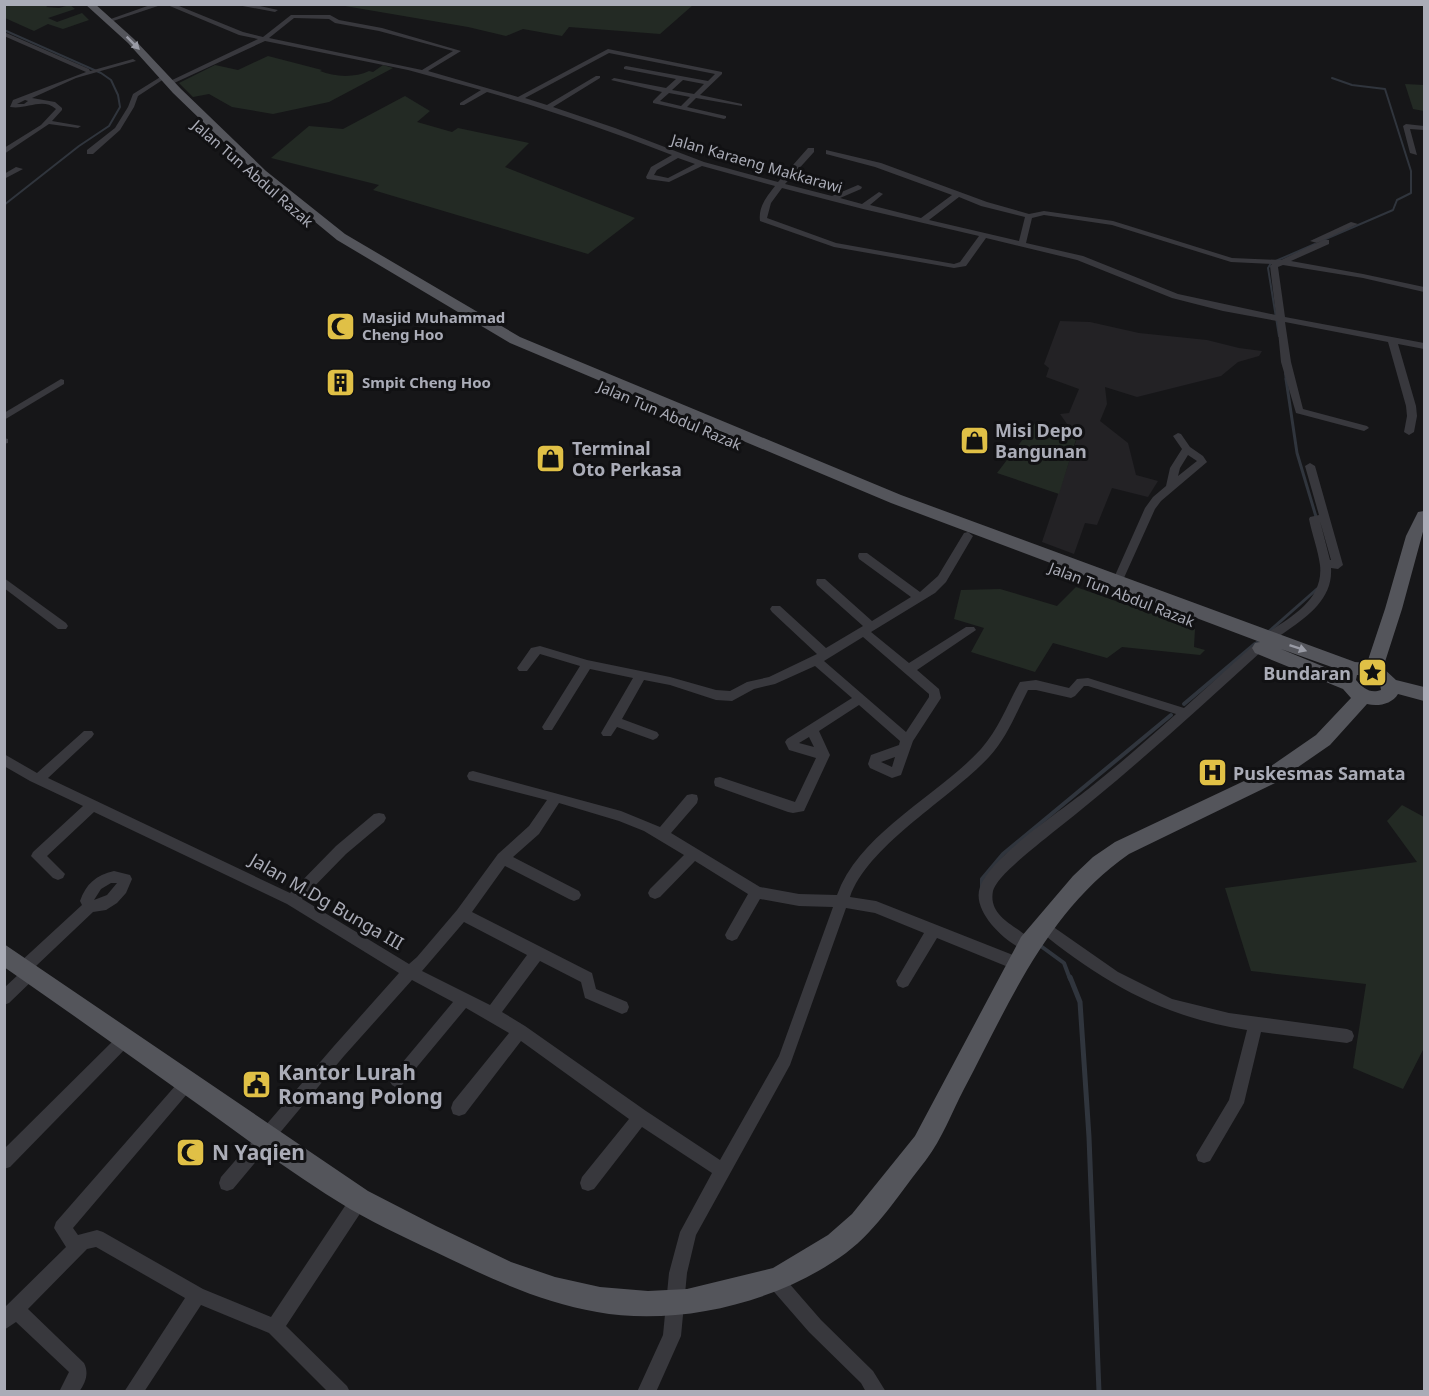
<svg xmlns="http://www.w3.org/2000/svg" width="1429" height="1396" font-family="'Noto Sans',sans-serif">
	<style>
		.built { fill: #232225 }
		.green { fill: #232a24 }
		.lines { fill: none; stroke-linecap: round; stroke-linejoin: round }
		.stream-far3 { stroke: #30353d; stroke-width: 2 }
		.stream-far2 { stroke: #30353d; stroke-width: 3 }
		.stream-far1 { stroke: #30353d; stroke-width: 4 }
		.stream { stroke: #30353d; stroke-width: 5 }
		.minor { fill: #38383d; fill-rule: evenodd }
		.primary { fill: #54555b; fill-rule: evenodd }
		.oneway { fill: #999ba5 }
		.labels { text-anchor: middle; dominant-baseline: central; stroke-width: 6; stroke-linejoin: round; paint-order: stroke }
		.far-street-label { font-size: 15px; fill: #aaacb7; stroke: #111113 }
		.far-poi-label { font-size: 15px; font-weight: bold; fill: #aaacb7; stroke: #111113; text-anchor: start }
		.poi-label { font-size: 18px; font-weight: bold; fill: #aaacb7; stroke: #111113; text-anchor: start }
		.street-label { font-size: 18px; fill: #aaacb7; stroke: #111113 }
		.near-poi-label { font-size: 21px; font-weight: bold; fill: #aaacb7; stroke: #111113; text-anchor: start }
	</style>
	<rect width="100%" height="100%" fill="#161618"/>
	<path class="built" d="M1060,321L1090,322L1139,333L1207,340L1239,348L1262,351L1259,356L1238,362L1221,376L1137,397L1105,387L1107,404L1100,421L1128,443L1136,475L1158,481L1148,497L1112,488L1097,525L1085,523L1074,554L1042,542L1077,438L1060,414L1069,413L1079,389L1046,377L1049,368L1044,364Z"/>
	<g class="green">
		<path d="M49,5L46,7L59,8L70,5L75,9L48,18L57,22L82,13L89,20L63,29L48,24L34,31L5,18V5Z"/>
		<path d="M356,5V4L693,5L660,34L569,27L562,36L523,29L506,36L468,27L345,6Z"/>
		<path d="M268,56L322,70L320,71C334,77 355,78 369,71L373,72L383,65L393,68L329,102L273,114L232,107L209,94L193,97L179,83L215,65L238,70Z"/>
		<path d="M1405,84L1424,85V111L1413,109Z"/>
		<path d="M405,96L430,111L417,122L452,132L458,128L529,143L505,167L635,218L588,254L373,190L379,185L271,158L309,126L343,129Z"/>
		<path d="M1036,422L1079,430L1059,494L997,473Z"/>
		<path d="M1076,587L1195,629L1194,647L1205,650L1200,655L1122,647L1107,658L1053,643L1035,672L971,652L984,628L954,619L961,590L1000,589L1057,606Z"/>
		<path d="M1402,805L1424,817V1048L1403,1089L1353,1068L1366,984L1251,971L1225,888L1417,862L1387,821Z"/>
	</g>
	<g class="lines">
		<g class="stream-far3">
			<path d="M4,30L101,73L111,80L118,95L120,107L109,126L79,146L4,205"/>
			<path d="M1321,241L1393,210L1397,200L1411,193V171L1385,89L1352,85L1332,78"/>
			<path d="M1279,336L1268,268L1271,263L1315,244"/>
			<path d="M1285,373L1286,381"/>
		</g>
		<g class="stream-far2">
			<path d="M1286,379L1297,453L1317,520"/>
			<path d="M1266,634L1317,589"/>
			<path d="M1253,646L1261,639"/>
		</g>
		<g class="stream-far1">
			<path d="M1184,704L1255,644"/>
			<path d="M982,888V879L1003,854L1171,715"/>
			<path d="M1038,944L1064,963L1070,979"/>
		</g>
		<path class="stream" d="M1070,977L1080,1002L1089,1137L1099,1392"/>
		<g class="minor">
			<path d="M153,4H164L110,22L105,21Z"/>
			<path d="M165,4H174L243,32L263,37L291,15H330L339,20L382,28L461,51L428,71L518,97L608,49L722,72V74L700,95L742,104V106L696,98L687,107L726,116V118L724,119L653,103V101L662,92L611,80L614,78L666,88L676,79L624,69V67L626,66L708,81L715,74L609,53L525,98L547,105L596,76H600V78L553,107L615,128L704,162L778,182L808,148H814V152L785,184L832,196L858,185L862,187L861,189L840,198L862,204L879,192L883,194L870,205L921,218L952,195L875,167L826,154V150L881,163L987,202L1029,214L1044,211L1113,221L1232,258L1281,260L1323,240H1329V244L1291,261L1363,274L1424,287V292L1363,278L1283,265L1278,267L1285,317L1424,343V349L1398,344L1416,406L1417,416L1414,432L1409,435L1404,432L1407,416L1406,406L1388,342L1285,322L1291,362L1303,409L1367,426L1369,428L1364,431L1296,413L1281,362L1277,321L1223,311L1172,298L1077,260L986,238L966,266L954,268L834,247L760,221C758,207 767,196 775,186L702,166L669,182L647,179L646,177L651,167L672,155C611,131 550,110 487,92L464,105H460V103L481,90L408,70L265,41L172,84H168V82L258,39L239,35ZM294,18L329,19L335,23L379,31L453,51L422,70L269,38ZM683,80L704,84L694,94L672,90ZM669,93L690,97L681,106L660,101ZM678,158L695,164L668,178L654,175L657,170ZM782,188L863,209L979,236L960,262L954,264L836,243L767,218L771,203ZM959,197L981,206L1025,217L1019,241L929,220ZM1044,215L1112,225L1231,262L1272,264L1270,266L1276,315L1178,294L1083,256L1026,243L1032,218Z"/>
			<path d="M232,4H250L278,10L275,12Z"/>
			<path d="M4,32L89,69L90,71L133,59L136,61L76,78L32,98L55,102L62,108V110L52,121L81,126L78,128L49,124L4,154V148L41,125L56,109C42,97 27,110 10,107L13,100L86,72L4,36ZM25,100L28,101L24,104H17Z"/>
			<path d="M162,76L167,77L138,96L134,107L120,130L93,154H87V150L115,128L128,107L133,94Z"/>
			<path d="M1406,124L1424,126V130L1410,129L1417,155L1410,153L1403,126Z"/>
			<path d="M16,167L23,169L4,179V174Z"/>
			<path d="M1351,222L1358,224L1317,243L1310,241Z"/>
			<path d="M61,379L64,380V384L4,420V413Z"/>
			<path d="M1178,433L1181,434L1190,447L1203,456L1207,462L1161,501L1155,509L1123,580L1118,584L1114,583L1113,580L1145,508L1153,497L1166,486L1170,468L1182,449L1173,436ZM1188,455L1197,461L1178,476L1180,468Z"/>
			<path d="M4,438L8,439V443L4,444Z"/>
			<path d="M1310,463L1315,466L1343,565L1338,569L1331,568C1333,597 1310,615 1288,630C1282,634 1275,640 1268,642L1262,638L1264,635C1289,618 1324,601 1320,565C1318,550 1312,534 1309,519L1310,517L1319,515L1305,466ZM1320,521L1331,560H1330Z"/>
			<path d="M968,532L973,536L946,582L935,593L871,632L909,663L966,627H974L976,630L917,670L939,689L941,698L913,741L901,775L892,778L870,768L868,764L871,755L899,745L900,741L859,705L819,731L830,755L804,811L793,813L788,812L715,786L714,782L715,778L720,777L795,802L816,758L789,750L785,742L787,739L852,698L815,666L775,684L754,689L732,701L716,700L670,685L644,680L622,719L657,732L659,735L657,738L653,740L617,727L611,736H603L601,733L633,678L590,669L552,730H544L542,727L580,666L540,654L527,671H519L517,668L531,648L540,646L587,660L670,677L716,690L730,691L747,682L769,677L817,654L772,612L770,609L772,606H780L826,648L863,626L817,585L816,582L817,579H825L872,621L911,597L859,559L858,556L859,553H867L920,592L938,576L964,533ZM863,637L929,694V697L906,732L824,661ZM809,737L814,747L799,743ZM895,757L892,767L881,762Z"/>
			<path d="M4,578L66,623L68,626L66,629H58L4,588Z"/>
			<path d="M1259,643L1265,647L1263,650C1194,713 1125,776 1052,833C1039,844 996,876 993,891C987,921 1027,928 1035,946L1033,951L1028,952C1007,944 971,912 980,887C992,855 1064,809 1092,786C1121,763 1148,739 1176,714L1088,686H1084L1075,696L1071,698L1036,690H1028C1016,713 1007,738 989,757C950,799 868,845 850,897L876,901L1023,959L1025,964L1023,969L1018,971L937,938L908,986L903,988L898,986L896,981L924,933L875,913L846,908L790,1065L696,1235L687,1273L681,1336L656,1392H637L663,1335L669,1273L680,1232L712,1173L642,1127L594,1189L588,1191L582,1189L580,1183L582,1177L629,1119L521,1041L465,1114L459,1116L453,1114L451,1108L453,1102L509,1033L466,1008L402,1085L397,1088L392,1085L389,1080L392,1075L453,1002L412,980L344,1056L233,1189L227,1191L221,1189L219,1183L221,1177L334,1046L399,973L287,904L94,812L47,856L65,874L63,878L58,880L53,878L31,856L33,852L83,806L30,781L4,766V754L37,773L84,731H92L94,734L92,737L48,778L290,893L336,846L374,814L379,813L384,814L386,818L384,822L346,854L302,899L409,964L417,957L457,910L498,854L529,826L547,800L469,780L467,776L469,772L473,771L621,811L660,827L687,795L692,794L697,795L698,799L697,803L671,833L760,887L799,894L837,895C860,832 937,797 981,749C999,729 1007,705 1020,682L1036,680L1069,688L1077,679L1088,678L1184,708L1255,644ZM559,803L619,821L644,831L684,855L650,889L648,893L650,897L655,899L660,897L695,861L748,894L727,931L725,935L727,939L732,941L737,939L760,899L799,906L833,907L779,1056L720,1160L646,1111L525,1026L502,1012L540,961L581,982L585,998L622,1014L627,1012L629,1007L627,1002L596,989L592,973L472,912L505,866L569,899L574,901L579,899L581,895L579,891L513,857L539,834ZM464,922L527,955L490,1005L422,971Z"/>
			<path d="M114,871L130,875L132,879L126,893L117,903L106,910L93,912L36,966L39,971L37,976L9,1003L4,1005V988L20,973L17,968L19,963L82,905L80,901C86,884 96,875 114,871ZM111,883H117L107,895L94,900L101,889Z"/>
			<path d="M1042,919L1118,972L1172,999L1229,1013L1347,1029L1352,1031L1354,1036L1352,1041L1347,1043L1261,1032L1244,1103L1210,1161L1204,1163L1198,1161L1196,1155L1229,1100L1247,1030C1162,1017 1102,982 1037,929L1035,925L1037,921Z"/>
			<path d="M126,1031L131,1033L134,1038L131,1043L10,1167L4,1169V1149L121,1033Z"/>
			<path d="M188,1074L193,1077L196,1082L193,1087L73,1228L78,1235L97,1230L103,1232L203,1289L271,1317L353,1194L359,1192L365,1194L367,1200L365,1206L286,1326L347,1386L350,1392H328L269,1333L201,1305L144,1392H124L185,1298L96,1247L87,1249L28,1309L84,1363C89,1373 86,1382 79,1392H59L69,1372L16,1322L4,1330V1308L66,1247L54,1228L56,1222L183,1077Z"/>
			<path d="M775,1271L781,1274L821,1320L873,1371L886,1392H866L861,1383L809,1332L769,1286L766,1280L769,1274Z"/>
		</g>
		<path class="primary" d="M85,4H95L134,39L181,89L266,171L345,234L520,337L901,495L1355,662L1367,663L1385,609L1406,536L1418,512L1424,511V528L1402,609L1383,668L1396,680L1424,687V701L1398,694C1392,704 1378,707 1367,704L1330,745L1275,783L1129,854C1047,911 1009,1004 964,1089C952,1112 942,1139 926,1160C901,1191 878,1229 846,1253C780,1302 678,1327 597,1312C544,1303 496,1281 448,1258C415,1242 381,1227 350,1209C300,1179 253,1144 206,1110C139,1062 72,1014 4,967V944L368,1191L436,1226L511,1262L555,1277L600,1287L648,1291L687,1289L773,1268L828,1235L852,1214L915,1136L1021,937L1073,876L1093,857L1115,842L1261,773L1316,735L1351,698L1343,689L1255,653L1252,648L1255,643L1260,642L891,503L510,343L337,240L258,175L173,93L128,43ZM1281,649L1340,670L1339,673ZM1357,675L1369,676L1380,684L1381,690C1370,694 1363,688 1356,680Z"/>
	</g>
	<defs><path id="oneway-solid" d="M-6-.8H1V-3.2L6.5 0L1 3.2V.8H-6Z" transform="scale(1.5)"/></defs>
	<g class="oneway">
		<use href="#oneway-solid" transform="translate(133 43) rotate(45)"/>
		<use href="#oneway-solid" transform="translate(1298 648) rotate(19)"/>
	</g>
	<defs>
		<symbol id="mosque-square" viewBox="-11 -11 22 22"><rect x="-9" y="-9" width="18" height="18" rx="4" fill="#e0c046" stroke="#111113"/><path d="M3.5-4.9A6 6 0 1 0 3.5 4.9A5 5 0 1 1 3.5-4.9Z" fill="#111"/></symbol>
		<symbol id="building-square" viewBox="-11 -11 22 22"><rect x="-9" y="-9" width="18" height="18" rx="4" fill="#e0c046" stroke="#111113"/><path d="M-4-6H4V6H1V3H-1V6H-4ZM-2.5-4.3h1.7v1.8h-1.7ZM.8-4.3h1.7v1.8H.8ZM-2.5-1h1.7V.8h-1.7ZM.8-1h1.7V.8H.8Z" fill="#111"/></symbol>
		<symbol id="shop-square" viewBox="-11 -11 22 22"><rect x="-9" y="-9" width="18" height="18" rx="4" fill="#e0c046" stroke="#111113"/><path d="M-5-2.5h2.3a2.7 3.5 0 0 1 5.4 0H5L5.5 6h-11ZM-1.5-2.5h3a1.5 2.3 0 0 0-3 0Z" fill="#111"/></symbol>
		<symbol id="sight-square" viewBox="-11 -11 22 22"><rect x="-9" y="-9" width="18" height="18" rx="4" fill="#e0c046" stroke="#111113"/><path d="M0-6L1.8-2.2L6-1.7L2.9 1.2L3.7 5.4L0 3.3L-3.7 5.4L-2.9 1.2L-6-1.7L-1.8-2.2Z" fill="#111"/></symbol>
		<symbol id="hospital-square" viewBox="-11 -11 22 22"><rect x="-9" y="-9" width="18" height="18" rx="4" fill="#e0c046" stroke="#111113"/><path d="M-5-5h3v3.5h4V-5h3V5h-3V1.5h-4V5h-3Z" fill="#111"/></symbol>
		<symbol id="civic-square" viewBox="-11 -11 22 22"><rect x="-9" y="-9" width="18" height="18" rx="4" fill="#e0c046" stroke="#111113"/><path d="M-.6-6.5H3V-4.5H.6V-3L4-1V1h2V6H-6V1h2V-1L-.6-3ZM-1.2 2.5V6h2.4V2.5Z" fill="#111"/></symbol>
	</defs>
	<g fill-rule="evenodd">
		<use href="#mosque-square" x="324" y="310" width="33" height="33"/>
		<use href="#building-square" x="324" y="366" width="33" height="33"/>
		<use href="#shop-square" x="958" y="424" width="33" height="33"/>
		<use href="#shop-square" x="534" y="442" width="33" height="33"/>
		<use href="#sight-square" x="1356" y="656" width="33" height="33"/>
		<use href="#hospital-square" x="1196" y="756" width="33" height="33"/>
		<use href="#civic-square" x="240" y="1068" width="33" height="33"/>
		<use href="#mosque-square" x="174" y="1136" width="33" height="33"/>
	</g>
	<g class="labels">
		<g class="far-street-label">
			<text transform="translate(757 163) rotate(16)">Jalan Karaeng Makkarawi</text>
			<text transform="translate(253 173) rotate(41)">Jalan Tun Abdul Razak</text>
			<text transform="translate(670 415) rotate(23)">Jalan Tun Abdul Razak</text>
			<text transform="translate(1122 594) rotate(21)">Jalan Tun Abdul Razak</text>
		</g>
		<g class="far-poi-label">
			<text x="362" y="317">Masjid Muhammad<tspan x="362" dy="17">Cheng Hoo</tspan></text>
			<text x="362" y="382">Smpit Cheng Hoo</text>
		</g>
		<g class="poi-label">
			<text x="995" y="430">Misi Depo<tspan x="995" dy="21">Bangunan</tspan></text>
			<text x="572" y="448">Terminal<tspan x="572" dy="21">Oto Perkasa</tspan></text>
			<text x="1351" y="673" text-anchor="end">Bundaran</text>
			<text x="1233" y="773">Puskesmas Samata</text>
		</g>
		<g class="street-label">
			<text transform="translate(327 901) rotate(30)">Jalan M.Dg Bunga III</text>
		</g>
		<g class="near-poi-label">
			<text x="278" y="1072">Kantor Lurah<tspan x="278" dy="24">Romang Polong</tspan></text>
			<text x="212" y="1152">N Yaqien</text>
		</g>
	</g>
	<rect width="1429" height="1396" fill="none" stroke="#aaacb7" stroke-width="12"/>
</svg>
